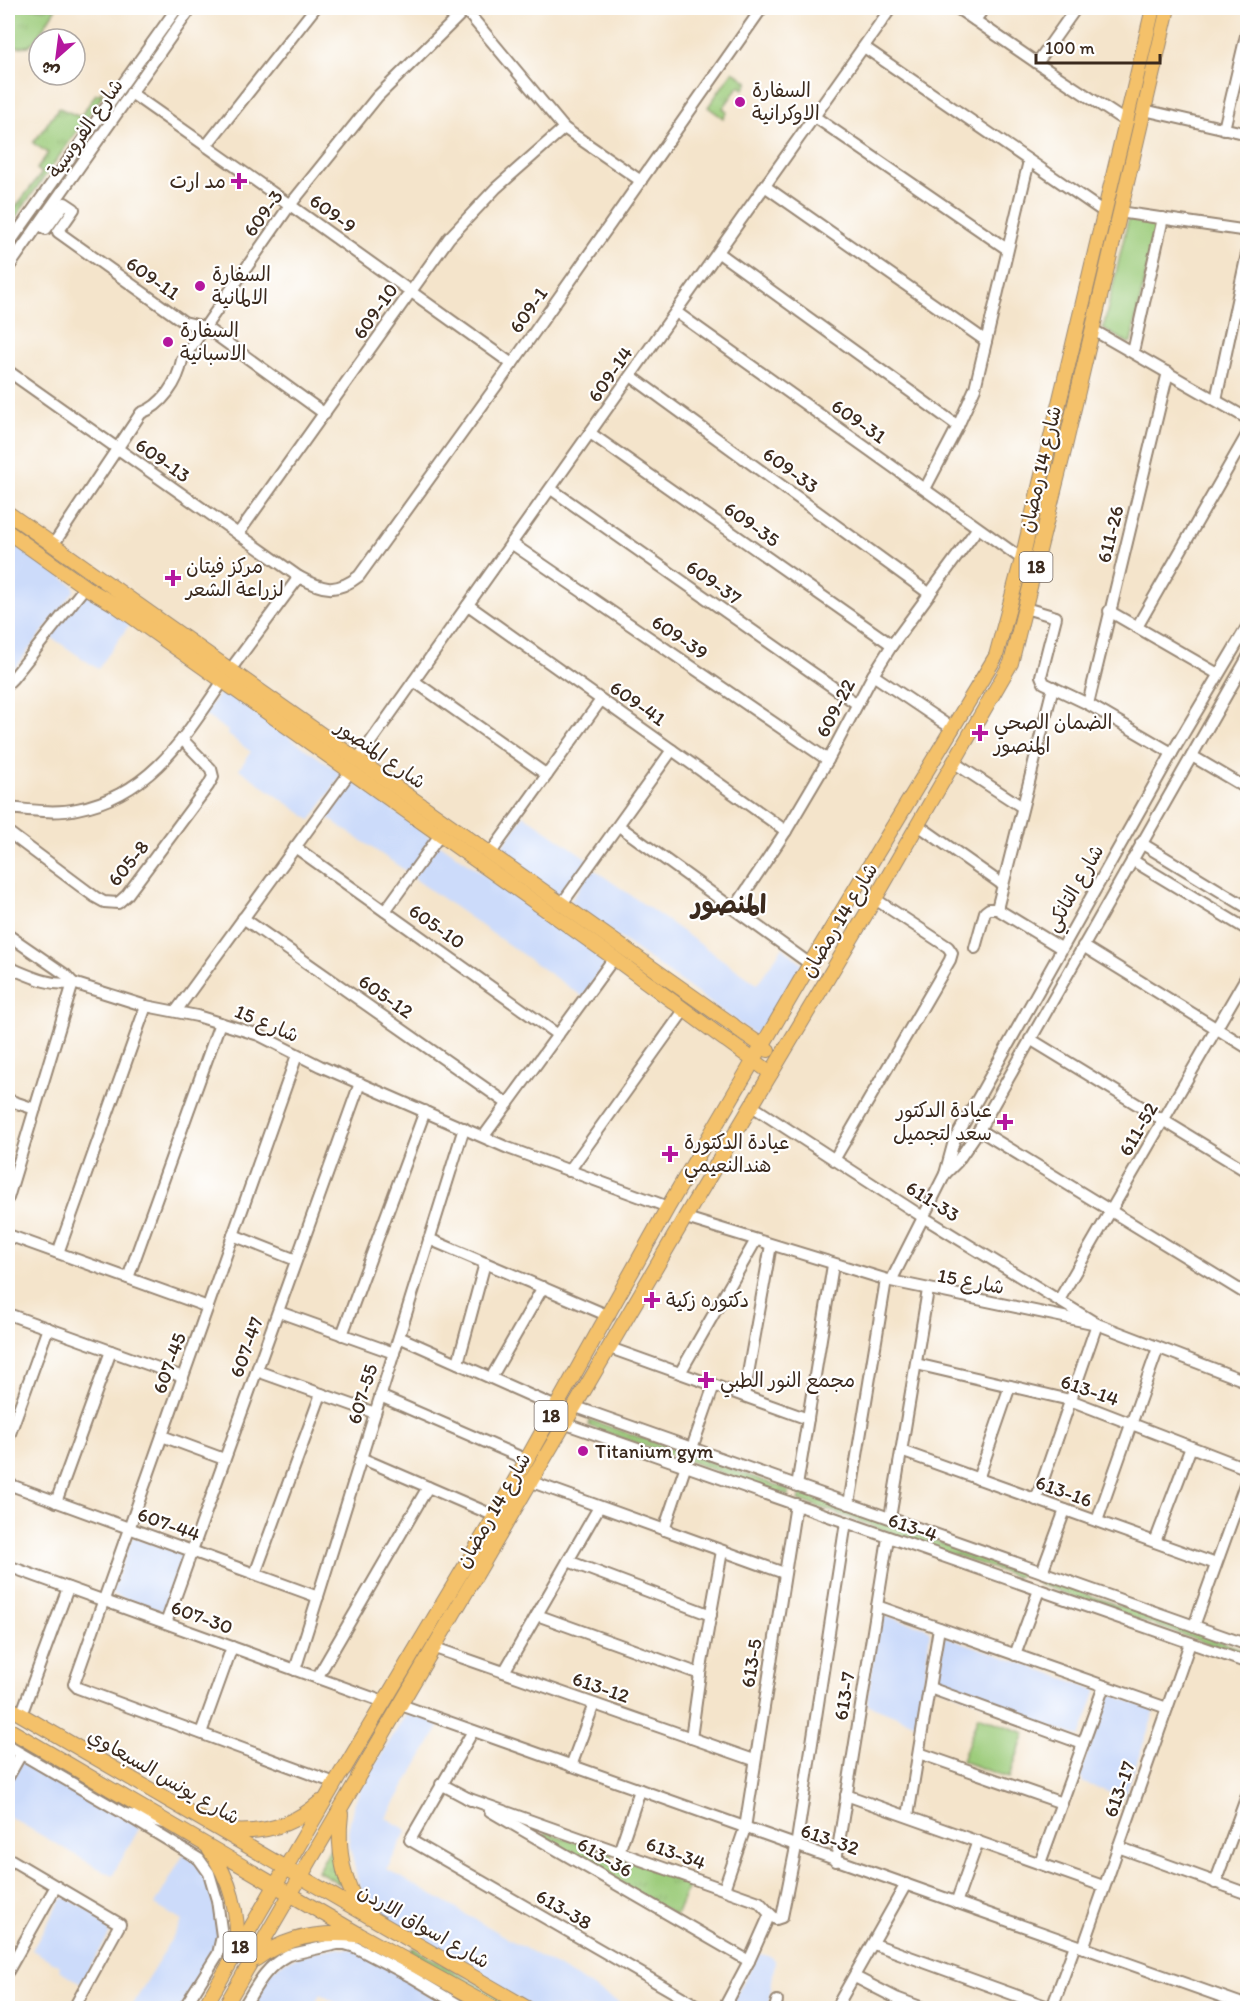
<svg xmlns="http://www.w3.org/2000/svg" width="1255" height="2016" font-family="Itim,'Playpen Sans Arabic',sans-serif">
	<style>
		.built { fill: #ccdbfa }
		.grass { fill: url(#grass-tufts); stroke: #6c7b4c; stroke-width: 1.5 }
		.park { fill: #9dcc7b; stroke: #6c7b4c; stroke-width: 1.5 }
		.lines { fill: none; stroke-linecap: round; stroke-linejoin: round }
		.minor-casing { stroke: #988774; stroke-width: 14 }
		.major-casing { stroke: #988774; stroke-width: 16 }
		.minor { stroke: #fff; stroke-width: 10 }
		.major { stroke: #f4c16a; stroke-width: 14 }
		.poi-dot { fill: #b5179e; stroke: #fff; stroke-width: 2 }
		.labels { text-anchor: middle; dominant-baseline: central; stroke-width: 4.5; stroke-linejoin: round; paint-order: stroke }
		.shield { fill: #fff; stroke: #766a62; stroke-width: 1.5 }
		.shield-label { font-size: 18px; font-weight: bold; fill: #3b2a1e }
		.poi-label { font-size: 20px; fill: #3b2a1e; stroke: #fff; text-anchor: start }
		.street-label { font-size: 20px; fill: #3b2a1e; stroke: #fff }
		.district-label { font-size: 26px; font-weight: bold; fill: #3b2a1e; stroke: #fff }
	</style>
	<defs>
		<pattern id="grass-tufts" width="24" height="20" patternUnits="userSpaceOnUse" patternTransform="scale(1.5)"><rect width="24" height="20" fill="#9dcc7b"/><path d="M3 7l-1-3M5 7V3M7 7l1-3M15 17l-1-3M17 17v-4M19 17l1-3" fill="none" stroke="#88af6a"/></pattern>
	</defs>
	<rect width="100%" height="100%" fill="#fff"/>
	<filter id="ink" filterUnits="userSpaceOnUse"><feTurbulence type="fractalNoise" baseFrequency=".0167" numOctaves="2"/><feDisplacementMap in="SourceGraphic" scale="12" xChannelSelector="R" yChannelSelector="G"/><feConvolveMatrix kernelMatrix="1 2 1 2 8 2 1 2 1" color-interpolation-filters="sRGB"/></filter>
	<filter id="wash" filterUnits="userSpaceOnUse"><feTurbulence type="fractalNoise" baseFrequency=".008" numOctaves="4" result="noise"/><feDisplacementMap in="SourceGraphic" scale="24" xChannelSelector="R" yChannelSelector="G"/><feGaussianBlur stdDeviation="1.35" result="paint"/><feColorMatrix in="noise" values="0 0 0 0 0 0 0 0 0 0 0 0 0 0 0 0 0 1.4 0 .05"/><feComposite in="paint" operator="in"/></filter>
	<g filter="url(#wash)">
		<rect width="100%" height="100%" fill="#f4e4cb"/>
		<g class="built">
			<path d="M8,538L74,586V591L8,677Z"/>
			<path d="M82,594H89L130,624L98,669L51,637Z"/>
			<path d="M224,692L339,772L341,776L311,820L239,769L251,752L227,734L228,731L203,714L220,693Z"/>
			<path d="M349,781L355,783L430,837L431,842L409,873L322,814Z"/>
			<path d="M524,815L589,860L562,897L498,853Z"/>
			<path d="M437,845L443,846L604,959L606,962L583,997L412,877Z"/>
			<path d="M592,868L757,984L783,947L802,964L761,1035L758,1037L570,902Z"/>
			<path d="M132,1537L184,1554L185,1557L163,1611L111,1594Z"/>
			<path d="M881,1615L925,1627L930,1632L919,1725L867,1704L879,1620Z"/>
			<path d="M945,1636L1097,1690L1080,1737L938,1687L936,1682L943,1637Z"/>
			<path d="M1110,1694L1155,1711L1124,1798L1082,1782L1083,1779L1079,1777L1106,1698Z"/>
			<path d="M410,1712L442,1722L386,1818L407,1830L387,1869L629,2008H534L401,1932L384,1920L366,1903L357,1877L350,1848L348,1832L353,1807L359,1792L406,1714Z"/>
			<path d="M22,1760L140,1827L112,1876L8,1816V1786Z"/>
			<path d="M184,1853L194,1859L210,1884L219,1937L213,1954L181,2008H131L182,1921L155,1905Z"/>
			<path d="M65,1897L106,1920L110,1933L81,1983L59,1970L60,1966L32,1950L61,1900Z"/>
			<path d="M334,1948L358,1950L455,2008H346L320,1994L312,2008H247L269,1972L286,1961L306,1954Z"/>
			<path d="M761,1954L772,1957L775,1962L768,2008H729L757,1957Z"/>
		</g>
		<g class="grass">
			<path d="M8,8H56L39,35L29,46L17,47L8,37Z"/>
			<path d="M733,71L748,82L744,89L739,86L723,108L727,112L723,118L708,107Z"/>
			<path d="M102,91V96L8,228V222L13,214L11,213L42,173L37,169L48,153L33,143L59,108L80,117L96,94H100Z"/>
			<path d="M590,1420L790,1490L788,1496L589,1426Z"/>
			<path d="M801,1494L1019,1570L1021,1572V1575L1017,1577L799,1500Z"/>
			<path d="M1041,1578L1247,1651V1658L1038,1584L1037,1580Z"/>
			<path d="M546,1832L612,1854L609,1863L617,1866L621,1857L690,1882L676,1916L543,1837Z"/>
			<path d="M332,1845L340,1884L318,1871Z"/>
			<path d="M413,1948L520,2008H504L430,1965L410,1951Z"/>
		</g>
		<g class="park">
			<path d="M1129,216L1157,223L1131,342L1128,343L1103,329Z"/>
			<path d="M978,1716L1025,1733L1009,1778L962,1761Z"/>
		</g>
	</g>
	<g filter="url(#ink)">
		<g class="lines">
			<defs>
				<g id="minor">
					<path d="M464,8L564,128L641,181"/>
					<path d="M957,8L1037,63L1125,121"/>
					<path d="M975,20L984,8"/>
					<path d="M864,47L1104,212"/>
					<path d="M1037,63L1076,8"/>
					<path d="M131,93L290,205L512,364"/>
					<path d="M1144,110L1248,134"/>
					<path d="M815,117L1007,249"/>
					<path d="M1224,129L1248,27"/>
					<path d="M206,146L315,8"/>
					<path d="M766,187L986,341"/>
					<path d="M1119,212L1248,231"/>
					<path d="M39,224L46,229L65,203L74,209L58,232L184,322L205,327L325,414"/>
					<path d="M8,245L177,8"/>
					<path d="M719,253L958,426"/>
					<path d="M8,268L191,8"/>
					<path d="M676,312L1022,559"/>
					<path d="M1093,330L1248,419"/>
					<path d="M1133,352L1163,218"/>
					<path d="M8,371L299,577C323,590 336,594 359,576L512,364L762,8"/>
					<path d="M631,376L930,594"/>
					<path d="M1216,400L1248,249"/>
					<path d="M590,433L892,645"/>
					<path d="M551,489L857,704"/>
					<path d="M925,489L958,426L975,388L1029,161"/>
					<path d="M238,534L449,238L496,188L564,128"/>
					<path d="M511,543L828,760"/>
					<path d="M53,545L141,413C162,406 178,382 182,360L290,205L377,97L467,8"/>
					<path d="M468,605L786,831"/>
					<path d="M1025,608L1056,617L1041,676L1044,683L1088,704L1172,753"/>
					<path d="M1109,611L1218,674"/>
					<path d="M1137,627L1248,433"/>
					<path d="M230,670L299,577"/>
					<path d="M873,675L953,729"/>
					<path d="M414,681L547,775"/>
					<path d="M8,683L13,678L85,587"/>
					<path d="M1088,704L1168,372"/>
					<path d="M1192,756L1248,789"/>
					<path d="M357,761L891,8"/>
					<path d="M953,762L1022,807"/>
					<path d="M8,808C30,810 55,814 77,809C150,795 184,738 223,681"/>
					<path d="M918,825L1003,885"/>
					<path d="M619,826L810,964"/>
					<path d="M8,832L95,897L104,902L118,903L127,895L208,786L213,777L211,769L182,739"/>
					<path d="M1141,843L1248,908"/>
					<path d="M295,847L558,1035"/>
					<path d="M490,854L601,700"/>
					<path d="M1132,860L1248,930"/>
					<path d="M561,905L672,750"/>
					<path d="M734,909L786,831L828,760L873,675L892,645L977,529"/>
					<path d="M997,909L1053,687"/>
					<path d="M385,911L440,835"/>
					<path d="M243,918L508,1104"/>
					<path d="M8,935L66,975L73,983L8,1198"/>
					<path d="M1083,946L1248,1048"/>
					<path d="M975,948L985,912L989,909H997L1061,948"/>
					<path d="M8,967C28,975 50,987 73,983L146,1006L197,1016L259,1035L320,1066L508,1148L668,1207"/>
					<path d="M176,1011L350,772"/>
					<path d="M1030,1039L1248,1172"/>
					<path d="M297,1055L74,1684L78,1688L335,1783"/>
					<path d="M8,1100L35,1109"/>
					<path d="M752,1106L923,1217L1097,1324L1036,1500"/>
					<path d="M979,1130L1248,1295"/>
					<path d="M484,1136L614,958"/>
					<path d="M834,1160L950,960L952,953L948,947L875,899"/>
					<path d="M569,1171L685,1009"/>
					<path d="M945,1174L957,1162L979,1130L1248,657"/>
					<path d="M686,1218L891,1281L1097,1324L1248,1382"/>
					<path d="M8,1235L208,1307"/>
					<path d="M233,1235L296,1260"/>
					<path d="M429,1239L609,1316"/>
					<path d="M58,1253L146,1006"/>
					<path d="M128,1278L220,1023"/>
					<path d="M891,1281L945,1174L954,1141L1172,753L1248,625"/>
					<path d="M1059,1300L1248,974"/>
					<path d="M279,1312L394,1353"/>
					<path d="M8,1314L183,1377"/>
					<path d="M342,1335L425,1111"/>
					<path d="M399,1337L556,1407"/>
					<path d="M610,1348L808,1419"/>
					<path d="M458,1363L485,1263"/>
					<path d="M916,1364L1070,1400L1248,1469"/>
					<path d="M257,1371L375,1413"/>
					<path d="M680,1373L756,1240"/>
					<path d="M491,1378L543,1287"/>
					<path d="M380,1396L527,1460"/>
					<path d="M744,1396L771,1245"/>
					<path d="M576,1407L1248,1645"/>
					<path d="M566,1424L1248,1663"/>
					<path d="M162,1436L224,1459"/>
					<path d="M8,1439L48,1328"/>
					<path d="M692,1448L714,1385"/>
					<path d="M901,1451L1216,1564"/>
					<path d="M361,1458L495,1516"/>
					<path d="M978,1479L1010,1386"/>
					<path d="M532,1482L784,1573"/>
					<path d="M8,1484L318,1597"/>
					<path d="M797,1486L833,1265"/>
					<path d="M56,1502L111,1351"/>
					<path d="M849,1504L886,1280"/>
					<path d="M890,1518L928,1290"/>
					<path d="M1097,1521L1158,1348"/>
					<path d="M664,1530L686,1465"/>
					<path d="M1155,1542L1191,1447"/>
					<path d="M568,1561L711,1615"/>
					<path d="M8,1566L384,1702"/>
					<path d="M1042,1572L1065,1510"/>
					<path d="M255,1574L321,1394"/>
					<path d="M877,1606L1167,1708"/>
					<path d="M537,1615L700,1674"/>
					<path d="M166,1623L360,1083"/>
					<path d="M1194,1626L1248,1476"/>
					<path d="M435,1648L754,1760"/>
					<path d="M1015,1655L1039,1590"/>
					<path d="M295,1670L464,1128"/>
					<path d="M504,1672L599,1507"/>
					<path d="M317,1678L428,1487"/>
					<path d="M930,1688L1083,1744"/>
					<path d="M401,1705L1248,2006"/>
					<path d="M21,1715L68,1588"/>
					<path d="M473,1731L410,1840L701,2008"/>
					<path d="M201,1733L232,1647"/>
					<path d="M691,1738L700,1674L722,1551"/>
					<path d="M8,1746L125,1814L165,1823"/>
					<path d="M919,1753L1062,1803"/>
					<path d="M571,1766L594,1704"/>
					<path d="M8,1777L21,1754"/>
					<path d="M441,1784L471,1800"/>
					<path d="M846,1795L1103,1886"/>
					<path d="M467,1798L759,1902L770,1914L749,1961L724,2008"/>
					<path d="M490,1811L749,1961"/>
					<path d="M125,1814L199,1859L209,1873L217,1900L222,1936L218,1954L184,2008"/>
					<path d="M908,1816L939,1628"/>
					<path d="M1118,1847L1248,1894"/>
					<path d="M619,1852L640,1790"/>
					<path d="M8,1858L120,1924L74,2008"/>
					<path d="M836,1861L888,1538"/>
					<path d="M1040,1863L1104,1686"/>
					<path d="M1215,1883L1248,1793"/>
					<path d="M724,1889L745,1828L796,1504"/>
					<path d="M956,1903L978,1841"/>
					<path d="M770,1914L776,1919L782,1917L796,1847L846,1522"/>
					<path d="M874,1944L1051,2008"/>
					<path d="M1083,1948L1190,1643"/>
					<path d="M8,1971L56,1886"/>
					<path d="M855,1977L896,1998L923,2008"/>
					<path d="M243,2008C256,1987 265,1967 288,1955L337,1944H345L355,1947L412,1977L464,2008"/>
					<path d="M775,2008L777,2001"/>
					<path d="M836,2008L906,1884"/>
					<path d="M1052,2008L1075,1945"/>
				</g>
				<g id="major">
					<path d="M8,513L733,1025"/>
					<path d="M8,532L85,587L114,604L614,958L724,1039"/>
					<path d="M735,1027L768,1050"/>
					<path d="M726,1040L771,1073"/>
					<path d="M8,1707L527,2008"/>
					<path d="M8,1729L360,1935L493,2008"/>
					<path d="M344,1769L495,1516L668,1207L810,964L996,656L1022,559L1153,8"/>
					<path d="M358,1777L693,1204L875,899L1011,663L1063,455L1168,8"/>
					<path d="M341,1814C337,1846 342,1887 365,1912"/>
					<path d="M221,1830C258,1835 292,1827 320,1802"/>
					<path d="M209,1849C231,1880 239,1912 237,1950"/>
					<path d="M256,1959C286,1937 320,1931 357,1935"/>
					<path d="M204,2008L342,1771"/>
					<path d="M224,2008L357,1780"/>
				</g>
			</defs>
			<use href="#minor" class="minor-casing"/>
			<use href="#major" class="major-casing"/>
			<use href="#minor" class="minor"/>
			<use href="#major" class="major"/>
		</g>
	</g>
	<g class="poi-dot">
		<circle cx="740" cy="102" r="6"/>
		<path d="M236 172h6v6h6v6h-6v6h-6v-6h-6v-6h6z"/>
		<circle cx="200" cy="286" r="6"/>
		<circle cx="168" cy="342" r="6"/>
		<path d="M170 569h6v6h6v6h-6v6h-6v-6h-6v-6h6z"/>
		<path d="M977 724h6v6h6v6h-6v6h-6v-6h-6v-6h6z"/>
		<path d="M1002 1113h6v6h6v6h-6v6h-6v-6h-6v-6h6z"/>
		<path d="M667 1145h6v6h6v6h-6v6h-6v-6h-6v-6h6z"/>
		<path d="M649 1291h6v6h6v6h-6v6h-6v-6h-6v-6h6z"/>
		<path d="M703 1371h6v6h6v6h-6v6h-6v-6h-6v-6h6z"/>
		<circle cx="583" cy="1451" r="6"/>
	</g>
	<g class="labels">
		<g class="shield">
			<rect x="1019.5" y="552" width="33" height="30" rx="4.5"/>
			<rect x="534.5" y="1401" width="33" height="30" rx="4.5"/>
			<rect x="223.5" y="1932" width="33" height="30" rx="4.5"/>
		</g>
		<g class="shield-label">
			<text x="1036" y="567">18</text>
			<text x="551" y="1416">18</text>
			<text x="240" y="1947">18</text>
		</g>
		<g class="poi-label">
			<text x="752" y="90">السفارة<tspan x="752" dy="23">الاوكرانية</tspan></text>
			<text x="226" y="181" text-anchor="end">مد ارت</text>
			<text x="212" y="274">السفارة<tspan x="212" dy="23">الالمانية</tspan></text>
			<text x="180" y="330">السفارة<tspan x="180" dy="23">الاسبانية</tspan></text>
			<text x="186" y="566">مركز فيتان<tspan x="186" dy="23">لزراعة الشعر</tspan></text>
			<text x="994" y="722">الضمان الصحي<tspan x="994" dy="23">المنصور</tspan></text>
			<text x="992" y="1110" text-anchor="end">عيادة الدكتور<tspan x="992" dy="23">سعد لتجميل</tspan></text>
			<text x="684" y="1142">عيادة الدكتورة<tspan x="684" dy="23">هندالنعيمي</tspan></text>
			<text x="666" y="1300">دكتوره زكية</text>
			<text x="720" y="1380">مجمع النور الطبي</text>
			<text x="595" y="1451">Titanium gym</text>
		</g>
		<g class="street-label">
			<text transform="translate(85 128) rotate(-55)">شارع الفروسية</text>
			<text transform="translate(263 213) rotate(-54)">609-3</text>
			<text transform="translate(333 213) rotate(36)">609-9</text>
			<text transform="translate(153 278) rotate(35)">609-11</text>
			<text transform="translate(528 310) rotate(-55)">609-1</text>
			<text transform="translate(375 311) rotate(-55)">609-10</text>
			<text transform="translate(610 374) rotate(-55)">609-14</text>
			<text transform="translate(859 421) rotate(35)">609-31</text>
			<text transform="translate(163 460) rotate(35)">609-13</text>
			<text transform="translate(1040 469) rotate(-77)">شارع 14 رمضان</text>
			<text transform="translate(791 470) rotate(36)">609-33</text>
			<text transform="translate(752 524) rotate(35)">609-35</text>
			<text transform="translate(1110 534) rotate(-76)">611-26</text>
			<text transform="translate(714 582) rotate(35)">609-37</text>
			<text transform="translate(680 637) rotate(34)">609-39</text>
			<text transform="translate(638 703) rotate(35)">609-41</text>
			<text transform="translate(835 708) rotate(-63)">609-22</text>
			<text transform="translate(381 754) rotate(35)">شارع المنصور</text>
			<text transform="translate(128 863) rotate(-51)">605-8</text>
			<text transform="translate(1074 888) rotate(-60)">شارع التانكي</text>
			<text transform="translate(839 920) rotate(-59)">شارع 14 رمضان</text>
			<text transform="translate(437 926) rotate(35)">605-10</text>
			<text transform="translate(386 996) rotate(35)">605-12</text>
			<text transform="translate(267 1023) rotate(23)">شارع 15</text>
			<text transform="translate(1138 1129) rotate(-60)">611-52</text>
			<text transform="translate(933 1201) rotate(32)">611-33</text>
			<text transform="translate(971 1281) rotate(11)">شارع 15</text>
			<text transform="translate(246 1347) rotate(-70)">607-47</text>
			<text transform="translate(169 1363) rotate(-70)">607-45</text>
			<text transform="translate(1090 1390) rotate(19)">613-14</text>
			<text transform="translate(362 1394) rotate(-73)">607-55</text>
			<text transform="translate(1064 1491) rotate(20)">613-16</text>
			<text transform="translate(493 1510) rotate(-60)">شارع 14 رمضان</text>
			<text transform="translate(169 1524) rotate(20)">607-44</text>
			<text transform="translate(913 1527) rotate(19)">613-4</text>
			<text transform="translate(202 1617) rotate(20)">607-30</text>
			<text transform="translate(751 1663) rotate(-81)">613-5</text>
			<text transform="translate(601 1687) rotate(19)">613-12</text>
			<text transform="translate(844 1696) rotate(-81)">613-7</text>
			<text transform="translate(164 1776) rotate(30)">شارع يونس السبعاوي</text>
			<text transform="translate(1119 1789) rotate(-70)">613-17</text>
			<text transform="translate(830 1839) rotate(19)">613-32</text>
			<text transform="translate(676 1853) rotate(20)">613-34</text>
			<text transform="translate(605 1857) rotate(30)">613-36</text>
			<text transform="translate(564 1909) rotate(30)">613-38</text>
			<text transform="translate(424 1926) rotate(30)">شارع اسواق الاردن</text>
		</g>
		<g class="district-label">
			<text x="729" y="904">المنصور</text>
		</g>
	</g>
	<rect width="1255" height="2016" fill="none" stroke="#fff" stroke-width="30"/>
	<g transform="translate(57 57) rotate(208)"><circle r="28" fill="#ffffff" stroke="#b1aaa5" stroke-width="1.5"/>
	<path d="M0-4.5L10 22L0 15L-10 22Z" fill="#b5179e"/>
	<text y="-9" font-size="16" font-weight="bold" text-anchor="middle" fill="#3b2a1e">ش</text>
	</g>
	<path d="M1036 54v9h124v-9" fill="none" stroke="#3b2a1e" stroke-width="3"/>
	<text x="1045" y="54" font-size="18" fill="#3b2a1e" stroke="#ffffff" stroke-width="4.5" paint-order="stroke">100 m</text>
</svg>
